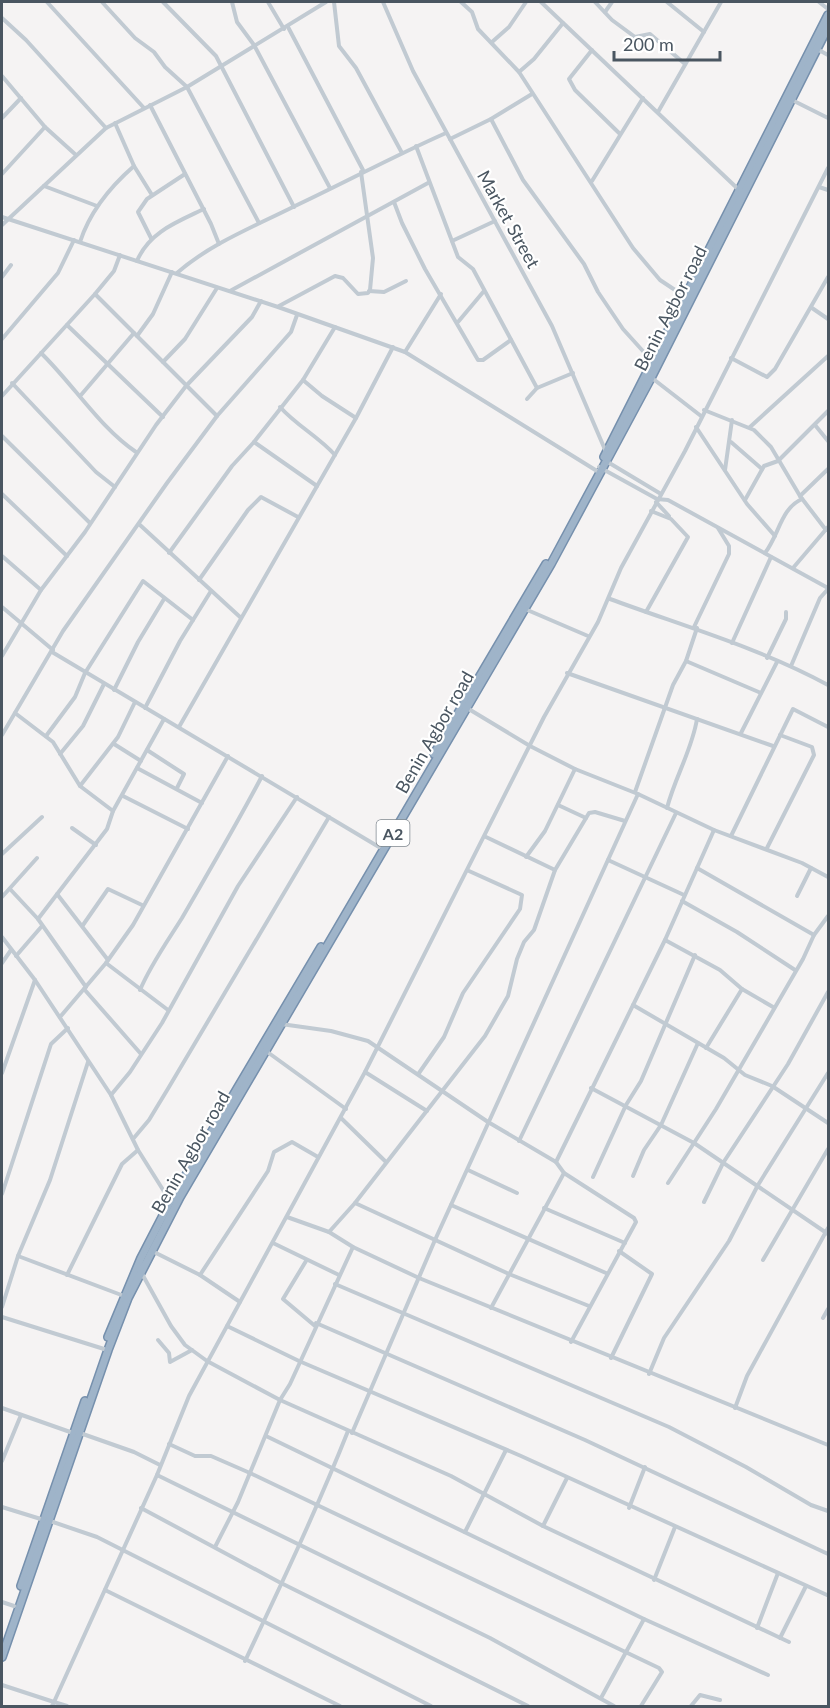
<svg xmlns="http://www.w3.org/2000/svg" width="830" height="1708" font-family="Lato,sans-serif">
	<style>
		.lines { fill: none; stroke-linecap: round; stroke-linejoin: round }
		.trunk-casing { stroke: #7690ad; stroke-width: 10 }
		.minor { stroke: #c1cad2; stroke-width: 4 }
		.trunk { stroke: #9fb4c9; stroke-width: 7 }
		.labels { text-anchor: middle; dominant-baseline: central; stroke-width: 4.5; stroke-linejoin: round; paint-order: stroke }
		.shield { fill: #fff; stroke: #808990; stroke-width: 1.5 }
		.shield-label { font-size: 16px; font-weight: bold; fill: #4a5661 }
		.street-label { font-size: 18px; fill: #4a5661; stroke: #fff }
	</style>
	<rect width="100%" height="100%" fill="#f5f3f3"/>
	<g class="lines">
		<defs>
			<g id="trunk">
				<path d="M604,457L828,15"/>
				<path d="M434,754L546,564"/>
				<path d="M108,1337L141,1258L170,1202L321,947"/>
				<path d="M21,1586L85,1401"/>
				<path d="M2,1657L108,1350L128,1298L180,1197L551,564L651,378L828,27"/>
			</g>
		</defs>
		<use href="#trunk" class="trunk-casing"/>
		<g class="minor">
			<path d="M47,2L144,108"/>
			<path d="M102,2L135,38L154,52L165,67L187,87L259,223"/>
			<path d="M163,2L216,56L294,207"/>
			<path d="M232,2L237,22L254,45L330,188"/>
			<path d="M268,2L284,29"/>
			<path d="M334,2L339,46L356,68L402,153"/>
			<path d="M383,2L413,71L552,326L606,452"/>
			<path d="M461,2L472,12L478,29L519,72L633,248L660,280L684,296"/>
			<path d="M541,2L738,189"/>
			<path d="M595,2L612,20L635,37L650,34L685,64"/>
			<path d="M667,2L704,32"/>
			<path d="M819,2L828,9"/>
			<path d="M605,12L612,2"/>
			<path d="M2,18L26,40L106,128"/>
			<path d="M288,27L363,170"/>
			<path d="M492,42L509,27L526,2"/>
			<path d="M817,49L828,55"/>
			<path d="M592,50L569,79L575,90L620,134"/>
			<path d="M519,72L534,59L563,23"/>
			<path d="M2,76L45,127L76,155"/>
			<path d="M792,100L828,118"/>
			<path d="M150,105L211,224L219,244"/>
			<path d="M658,112L721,2"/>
			<path d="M2,118L21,98"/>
			<path d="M491,119L523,180L584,264L598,292L623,329L651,360"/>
			<path d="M115,123L134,166L152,195"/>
			<path d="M450,139L491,119L532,94"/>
			<path d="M416,146L458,257L473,269L537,388"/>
			<path d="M2,174L45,127"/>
			<path d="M592,181L643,98"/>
			<path d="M44,186L97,206"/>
			<path d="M819,187L828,190"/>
			<path d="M394,202L402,223L425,269L478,360H483L511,340"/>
			<path d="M2,217L278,307L405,352L597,471"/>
			<path d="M2,225L106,128L187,87L326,2"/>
			<path d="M151,238L138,212L147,199L185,174"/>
			<path d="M452,241L495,221"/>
			<path d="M80,242C90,211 110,187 134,166"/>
			<path d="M137,261C149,232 177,222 204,209"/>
			<path d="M177,273C210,244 253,227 293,207C344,183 394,156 446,133"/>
			<path d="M2,277L11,265"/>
			<path d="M230,291L428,183"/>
			<path d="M369,291L384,292L406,281"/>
			<path d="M95,294L114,271L120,255"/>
			<path d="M279,306L335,276L343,278L358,294L368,293L370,290L373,258L361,172"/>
			<path d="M812,308L828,319"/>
			<path d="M458,322L484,291"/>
			<path d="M67,325L163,417"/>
			<path d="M137,336L153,314L172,272"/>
			<path d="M2,339L58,273L74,240"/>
			<path d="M405,352L441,294"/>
			<path d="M41,353C73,384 100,428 136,452"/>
			<path d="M731,358L767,377L775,369L828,277"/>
			<path d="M163,362L185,339L217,288"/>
			<path d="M652,378L701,416"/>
			<path d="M303,380L322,396L356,418"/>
			<path d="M12,383L96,472L115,487"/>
			<path d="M81,395L134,333"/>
			<path d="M2,396L95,294L217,416"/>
			<path d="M527,399L537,388L573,373"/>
			<path d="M280,407C297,426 318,436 335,455"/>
			<path d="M704,410L754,430L771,447L800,496L826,530"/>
			<path d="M815,425L828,441"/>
			<path d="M696,427L747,504L775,536"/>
			<path d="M750,427L828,356"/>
			<path d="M2,436L90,523"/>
			<path d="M254,442L317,486"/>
			<path d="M731,442L762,469"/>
			<path d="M606,461L661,494"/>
			<path d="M599,467L657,499L668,500L828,588"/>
			<path d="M725,470L732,420"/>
			<path d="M2,494L67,556"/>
			<path d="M800,496L828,469"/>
			<path d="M745,500L764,466L778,461L828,411"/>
			<path d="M656,502L669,516"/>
			<path d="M140,525L240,617"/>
			<path d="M169,553L232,466L254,442L303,380L335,327"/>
			<path d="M765,553C779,535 781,508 802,499"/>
			<path d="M2,556L41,590"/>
			<path d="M793,568L828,527"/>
			<path d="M199,580L248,510L261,497L298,517"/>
			<path d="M610,599C683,626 760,648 828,685"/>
			<path d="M2,607L53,650"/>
			<path d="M525,609L588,636"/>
			<path d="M646,612L688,537L671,519L651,511"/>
			<path d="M694,627L729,554V546L718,528"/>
			<path d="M732,643L771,557"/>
			<path d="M52,652L379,847"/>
			<path d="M2,656L41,590L85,532L156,425L186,386L252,317L261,301"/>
			<path d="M767,658L786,619V612"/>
			<path d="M686,661L761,693"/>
			<path d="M791,666L820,598L828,589"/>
			<path d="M567,673L773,746"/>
			<path d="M114,690L138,642L164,599"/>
			<path d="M145,708L180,641L211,591"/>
			<path d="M467,708L530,746L575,769L638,794L714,830L802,863L828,877"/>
			<path d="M15,713L53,742L80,786L113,811"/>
			<path d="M179,727L356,418L393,347"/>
			<path d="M741,733L777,662"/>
			<path d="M2,735L63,631L167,483L217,416L291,332L297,315"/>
			<path d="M46,736L75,697L85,673L143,581L193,620"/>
			<path d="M114,744L141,761"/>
			<path d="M147,750L184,774L177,788"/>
			<path d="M60,754L83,726L104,684"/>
			<path d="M137,768L202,803"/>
			<path d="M80,786L118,737L135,702"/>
			<path d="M635,792L673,685L686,661L697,628"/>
			<path d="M123,796L188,829"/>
			<path d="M558,805L586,818"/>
			<path d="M667,808C675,777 692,750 697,719"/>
			<path d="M72,828L96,845"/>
			<path d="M731,836L793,709L828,727"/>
			<path d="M486,837L555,870"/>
			<path d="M767,848L814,755L812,747L780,735"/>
			<path d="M2,854L42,817"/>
			<path d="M526,857L545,831L575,769"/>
			<path d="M608,860L684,895"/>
			<path d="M697,868L814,935"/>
			<path d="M10,889L38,919"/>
			<path d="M57,894L108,960"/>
			<path d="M797,896L811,868"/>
			<path d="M2,897L37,858"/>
			<path d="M682,901L737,932L795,970"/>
			<path d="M83,925L108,889L142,905"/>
			<path d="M2,937L35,980L111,1095L138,1150L170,1201"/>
			<path d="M665,940L720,970L742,989L773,1007"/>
			<path d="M16,956L42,926"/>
			<path d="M2,963L11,950"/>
			<path d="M106,963L168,1010"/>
			<path d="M86,987L38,919L107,829L113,811L164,719"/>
			<path d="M84,989L141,1054"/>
			<path d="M140,990C151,964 167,942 182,918C209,871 237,824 262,776"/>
			<path d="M633,1005L724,1058L745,1075L772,1086L828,1123"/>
			<path d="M60,1017L106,963L133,925L228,756"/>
			<path d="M281,1024L331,1031L368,1041L488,1122L556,1162L564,1173L634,1218L636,1222L571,1342"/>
			<path d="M706,1048L742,989"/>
			<path d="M266,1051L346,1109"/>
			<path d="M365,1072L427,1111"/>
			<path d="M2,1073L35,980"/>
			<path d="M419,1073L444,1037L463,993L520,909L522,895L469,871"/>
			<path d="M591,1088L694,1143L828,1234"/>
			<path d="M111,1095L130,1072L162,1023L238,886L297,797"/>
			<path d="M341,1118L386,1162"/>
			<path d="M133,1139L149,1120L169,1087L329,817"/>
			<path d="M519,1141L676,813"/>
			<path d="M556,1162L665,940L714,830"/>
			<path d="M468,1170L517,1193"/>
			<path d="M633,1176L644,1150L661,1125L698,1043"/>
			<path d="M593,1177L626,1105L641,1081L695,955"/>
			<path d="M668,1183L716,1109L803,959L814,935L828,916"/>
			<path d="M2,1194L51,1044L68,1028"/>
			<path d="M704,1202L723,1163L788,1064L828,992"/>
			<path d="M355,1203L509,1274L589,1306"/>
			<path d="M451,1205L606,1273"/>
			<path d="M544,1208L625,1243"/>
			<path d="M287,1217L329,1232L353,1247L419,1278L828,1445"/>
			<path d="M329,1232L355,1203L485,1036L508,996L517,959L524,942L534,930L555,870L589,813L595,812L625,821"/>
			<path d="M273,1243L339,1275"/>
			<path d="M152,1251L200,1275L240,1302"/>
			<path d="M18,1256L124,1296"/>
			<path d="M763,1260L828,1149"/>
			<path d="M306,1261L283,1299L315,1326"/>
			<path d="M141,1272L171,1326L185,1345L207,1361L280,1400L451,1476L543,1526L789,1642"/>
			<path d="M67,1275L122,1164L138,1150"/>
			<path d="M200,1275L268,1171L274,1152L292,1142L318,1157"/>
			<path d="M335,1284L669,1427L746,1467L811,1505L828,1511"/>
			<path d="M2,1307L18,1256L50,1180L88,1062"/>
			<path d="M491,1308L564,1173"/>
			<path d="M2,1317L104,1349"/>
			<path d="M823,1318L828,1309"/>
			<path d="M316,1323L585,1440L828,1554"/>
			<path d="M227,1326L299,1361L521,1456L827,1595"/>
			<path d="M158,1340L169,1353L170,1362L192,1350"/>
			<path d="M611,1358L652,1274L619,1251"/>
			<path d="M649,1374L664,1338L729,1241L758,1185L828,1073"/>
			<path d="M2,1408L73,1433"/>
			<path d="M735,1408L747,1376L828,1228"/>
			<path d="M80,1433L134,1452L160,1465"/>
			<path d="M352,1433L435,1240L638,794"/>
			<path d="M266,1436L644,1619L768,1675"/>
			<path d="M169,1444L195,1456H211L250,1473L659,1668L662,1672L641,1706"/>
			<path d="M2,1461L21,1415"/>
			<path d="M157,1475L490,1638L614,1706"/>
			<path d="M2,1507L44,1520"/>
			<path d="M141,1508L279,1582L528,1706"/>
			<path d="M629,1508L645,1467"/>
			<path d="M50,1521L97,1537L431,1706"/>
			<path d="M543,1526L567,1478"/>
			<path d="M465,1532L506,1450"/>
			<path d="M215,1547L238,1502L280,1400L290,1384L353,1247"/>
			<path d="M654,1580L675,1527"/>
			<path d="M105,1590L340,1706"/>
			<path d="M2,1602L14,1606"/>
			<path d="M757,1628L778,1573"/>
			<path d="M780,1638L806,1586"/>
			<path d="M245,1661C281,1585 317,1509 348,1431"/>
			<path d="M2,1685L54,1702L52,1706"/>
			<path d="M601,1698L644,1619"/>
			<path d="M67,1706L54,1702L157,1475L189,1396L365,1072L544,717L598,622L621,568L685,451L828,168"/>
			<path d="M691,1706L700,1695L720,1700"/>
		</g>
		<use href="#trunk" class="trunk"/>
	</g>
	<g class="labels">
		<rect class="shield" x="376.5" y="820" width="33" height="26" rx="4.5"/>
		<g class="shield-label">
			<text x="393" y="833">A2</text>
		</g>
		<g class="street-label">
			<text transform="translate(509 219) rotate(61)">Market Street</text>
			<text transform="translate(670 308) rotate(-63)">Benin Agbor road</text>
			<text transform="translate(434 732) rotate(-60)">Benin Agbor road</text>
			<text transform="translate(190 1152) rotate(-60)">Benin Agbor road</text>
		</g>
	</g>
	<rect width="830" height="1708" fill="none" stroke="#4a5661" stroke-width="6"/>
	<path d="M614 51v9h106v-9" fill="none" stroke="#4a5661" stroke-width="3"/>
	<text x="623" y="51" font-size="18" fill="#4a5661" stroke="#ffffff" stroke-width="4.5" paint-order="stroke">200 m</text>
</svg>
